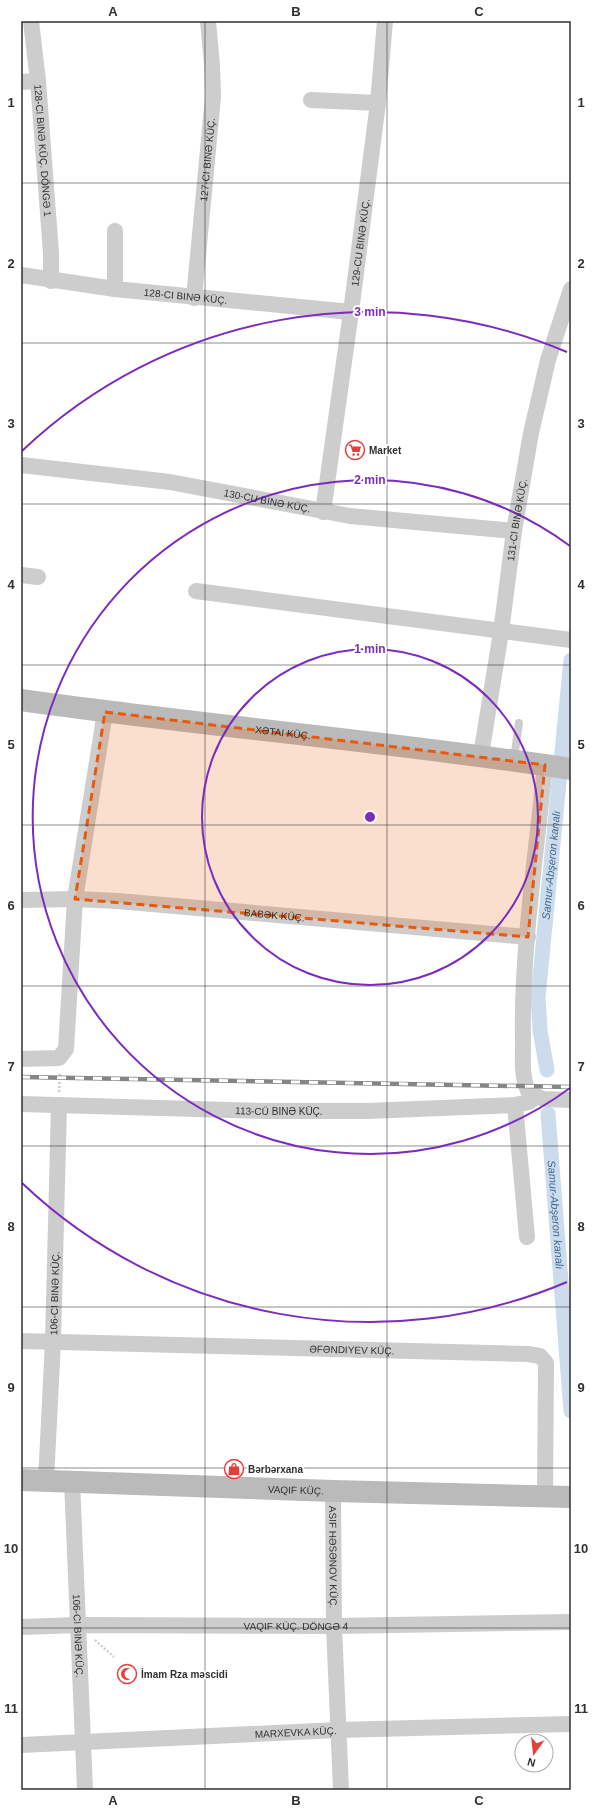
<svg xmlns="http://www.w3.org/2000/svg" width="592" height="1811" font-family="Helvetica,sans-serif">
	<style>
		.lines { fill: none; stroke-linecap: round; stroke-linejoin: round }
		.canal { stroke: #ccdcec; stroke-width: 15 }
		.path { stroke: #cdcdcd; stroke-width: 2.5; stroke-dasharray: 2 2; stroke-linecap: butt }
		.lane { stroke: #cdcdcd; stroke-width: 8 }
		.street { stroke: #cdcdcd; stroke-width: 16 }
		.secondary { stroke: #bababa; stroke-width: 22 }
		.rail-casing { stroke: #858585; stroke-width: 4.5 }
		.rail { stroke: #fff; stroke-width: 3; stroke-dasharray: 9; stroke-linecap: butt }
		.marked { fill: #e8590c; fill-opacity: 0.2; stroke: #e8590c; stroke-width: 3; stroke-dasharray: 8 5; stroke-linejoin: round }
		.grid { fill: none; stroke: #303030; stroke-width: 1; stroke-opacity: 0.55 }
		.ring { fill: none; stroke: #7b2cbf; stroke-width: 2 }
		.labels { text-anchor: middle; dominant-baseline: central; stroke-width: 4; stroke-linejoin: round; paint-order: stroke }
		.street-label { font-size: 10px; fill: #303030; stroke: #fff }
		.poi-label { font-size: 10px; font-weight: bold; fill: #303030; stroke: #fff; text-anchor: start }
		.water-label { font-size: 11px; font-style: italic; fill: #3f6892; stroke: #fff }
		.centre { fill: #7b2cbf; stroke: #fff; stroke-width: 2 }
		.ring-label { font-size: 12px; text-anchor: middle; font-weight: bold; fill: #7b2cbf; stroke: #fff; stroke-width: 4; stroke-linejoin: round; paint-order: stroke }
		.neatline { fill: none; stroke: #303030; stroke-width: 1.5 }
		.grid-label { font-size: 13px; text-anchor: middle; font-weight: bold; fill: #303030 }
	</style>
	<rect width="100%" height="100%" fill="#fff"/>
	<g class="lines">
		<g class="canal">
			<path id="s1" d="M547,1070L540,1030L538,997L571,660"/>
			<path id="s2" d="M548,1114L571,1411"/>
		</g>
		<g class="path">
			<path d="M59,1092L60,1073"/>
			<path d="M95,1640L114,1657"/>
		</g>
		<path class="lane" d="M514,759L519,723"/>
		<g class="street">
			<path id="s3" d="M31,21L38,81L51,253V281"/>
			<path d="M21,82L38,81"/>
			<path d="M311,100L378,103"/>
			<path id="s4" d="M21,275L115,289L351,312"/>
			<path d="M115,289V231"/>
			<path id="s5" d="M194,298L213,97L212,65L208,21"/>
			<path id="s6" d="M21,465L170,482L350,516L514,531"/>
			<path id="s7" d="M323,512L351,312L378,103L385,21"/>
			<path d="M21,575L38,577"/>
			<path d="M196,591L571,640"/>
			<path id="s8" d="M481,755L501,632L514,531L531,433L548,360L571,289"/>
			<path d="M545,765C536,857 521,951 523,1044C523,1059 521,1081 530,1094L544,1099L571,1100"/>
			<path id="s9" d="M21,900L75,899L118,901L528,937"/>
			<path d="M21,1059L59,1058L66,1049L75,899L105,712"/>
			<path id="s10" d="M21,1104L267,1111H367L515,1105L529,1102L535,1097"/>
			<path d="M515,1105L527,1237"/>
			<path id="s11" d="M21,1341L528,1354L540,1356L546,1363L545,1496"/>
			<path id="s12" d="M46,1481L53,1341L59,1105"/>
			<path id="s13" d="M72,1481L85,1790"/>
			<path id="s14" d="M333,1491L334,1626L341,1790"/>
			<path id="s15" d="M21,1627L79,1625L334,1626L571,1622"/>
			<path id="s16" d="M21,1745L338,1730L571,1724"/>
		</g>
		<g class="secondary">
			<path id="s17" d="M21,700C204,726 388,741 571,769"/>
			<path id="s18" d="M21,1480L333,1491L571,1497"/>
		</g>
		<defs>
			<path id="rail" d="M21,1077L571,1087"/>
		</defs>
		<use href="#rail" class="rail-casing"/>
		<use href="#rail" class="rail"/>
	</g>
	<path class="marked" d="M105,712L545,765L528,937L75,899Z"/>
	<path class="grid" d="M205,21V1790M387,21V1790M21,183H571M21,343H571M21,504H571M21,665H571M21,825H571M21,986H571M21,1146H571M21,1307H571M21,1468H571M21,1628H571"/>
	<g class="ring">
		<circle cx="370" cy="817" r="168"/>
		<path d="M570 1088A337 337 0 1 1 570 546"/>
		<path d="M567 1282A505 505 0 0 1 22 1183M22 451A505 505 0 0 1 567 352"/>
	</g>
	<defs>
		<symbol id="supermarket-ring" viewBox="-11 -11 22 22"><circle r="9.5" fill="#fff" stroke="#e24038" stroke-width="1.5"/><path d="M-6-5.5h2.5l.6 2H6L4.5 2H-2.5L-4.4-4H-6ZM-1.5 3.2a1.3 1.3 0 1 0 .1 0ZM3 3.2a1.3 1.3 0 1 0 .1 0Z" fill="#e24038"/></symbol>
		<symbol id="shop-ring" viewBox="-11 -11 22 22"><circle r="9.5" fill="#fff" stroke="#e24038" stroke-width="1.5"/><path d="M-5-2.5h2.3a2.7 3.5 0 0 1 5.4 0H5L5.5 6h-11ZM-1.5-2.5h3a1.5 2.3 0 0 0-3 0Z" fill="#e24038"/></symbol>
		<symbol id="mosque-ring" viewBox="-11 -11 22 22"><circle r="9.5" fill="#fff" stroke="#e24038" stroke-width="1.5"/><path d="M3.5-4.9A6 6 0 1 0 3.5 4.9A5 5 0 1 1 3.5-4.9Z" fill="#e24038"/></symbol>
	</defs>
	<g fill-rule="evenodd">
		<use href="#supermarket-ring" x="344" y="439" width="22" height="22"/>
		<use href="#shop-ring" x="223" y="1458" width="22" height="22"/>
		<use href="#mosque-ring" x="116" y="1663" width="22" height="22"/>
	</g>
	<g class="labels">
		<g class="street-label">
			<text stroke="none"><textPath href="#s3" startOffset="130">128-CI BINƏ KÜÇ. DÖNGƏ 1</textPath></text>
			<text stroke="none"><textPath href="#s5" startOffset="139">127-CI BINƏ KÜÇ.</textPath></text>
			<text stroke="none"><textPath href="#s7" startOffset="272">129-CU BINƏ KÜÇ.</textPath></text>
			<text stroke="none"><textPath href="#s4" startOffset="166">128-CI BINƏ KÜÇ.</textPath></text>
			<text stroke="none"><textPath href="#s6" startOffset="249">130-CU BINƏ KÜÇ.</textPath></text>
			<text stroke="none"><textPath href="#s8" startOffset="238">131-CI BINƏ KÜÇ.</textPath></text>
			<text stroke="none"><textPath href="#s17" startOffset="264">XƏTAI KÜÇ.</textPath></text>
			<text stroke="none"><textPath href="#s9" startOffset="254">BABƏK KÜÇ.</textPath></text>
			<text stroke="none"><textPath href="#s10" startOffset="258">113-CÜ BINƏ KÜÇ.</textPath></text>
			<text stroke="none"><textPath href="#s12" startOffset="188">106-CI BINƏ KÜÇ.</textPath></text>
			<text stroke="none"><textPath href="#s11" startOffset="331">ƏFƏNDIYEV KÜÇ.</textPath></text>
			<text stroke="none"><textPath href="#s18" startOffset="275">VAQIF KÜÇ.</textPath></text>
			<text stroke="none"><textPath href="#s14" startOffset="66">ASIF HƏSƏNOV KÜÇ.</textPath></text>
			<text stroke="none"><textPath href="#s15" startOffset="275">VAQIF KÜÇ. DÖNGƏ 4</textPath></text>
			<text stroke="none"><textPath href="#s13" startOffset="155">106-CI BINƏ KÜÇ.</textPath></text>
			<text stroke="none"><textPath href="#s16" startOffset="275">MARXEVKA KÜÇ.</textPath></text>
		</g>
		<g class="poi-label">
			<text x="369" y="450">Market</text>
			<text x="248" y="1469">Bərbərxana</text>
			<text x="141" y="1674">İmam Rza məscidi</text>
		</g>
		<g class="water-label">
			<text stroke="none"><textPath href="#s1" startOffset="206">Samur-Abşeron kanalı</textPath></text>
			<text stroke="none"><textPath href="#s2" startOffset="101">Samur-Abşeron kanalı</textPath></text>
		</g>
	</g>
	<circle cx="370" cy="817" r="6" class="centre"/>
	<g class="ring-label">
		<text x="370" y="316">3 min</text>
		<text x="370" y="484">2 min</text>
		<text x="370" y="653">1 min</text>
	</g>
	<rect width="592" height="1811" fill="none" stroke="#ffffff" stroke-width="44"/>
	<g transform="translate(534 1753) rotate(195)"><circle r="19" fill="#ffffff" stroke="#acacac"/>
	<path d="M0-3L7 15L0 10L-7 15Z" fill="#e24038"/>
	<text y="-6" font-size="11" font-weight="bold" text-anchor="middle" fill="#303030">N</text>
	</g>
	<rect x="22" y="22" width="548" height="1767" class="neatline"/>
	<g class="grid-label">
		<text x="113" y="16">A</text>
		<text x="296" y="16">B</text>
		<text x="479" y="16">C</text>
		<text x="11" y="107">1</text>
		<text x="581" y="107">1</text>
		<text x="11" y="268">2</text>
		<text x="581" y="268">2</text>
		<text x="11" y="428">3</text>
		<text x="581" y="428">3</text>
		<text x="11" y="589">4</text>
		<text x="581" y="589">4</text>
		<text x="11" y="749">5</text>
		<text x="581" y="749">5</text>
		<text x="11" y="910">6</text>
		<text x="581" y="910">6</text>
		<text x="11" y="1071">7</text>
		<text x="581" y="1071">7</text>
		<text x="11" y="1231">8</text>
		<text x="581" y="1231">8</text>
		<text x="11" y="1392">9</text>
		<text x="581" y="1392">9</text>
		<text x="11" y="1553">10</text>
		<text x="581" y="1553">10</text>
		<text x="11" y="1713">11</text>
		<text x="581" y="1713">11</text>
		<text x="113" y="1805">A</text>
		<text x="296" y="1805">B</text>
		<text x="479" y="1805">C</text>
	</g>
</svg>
